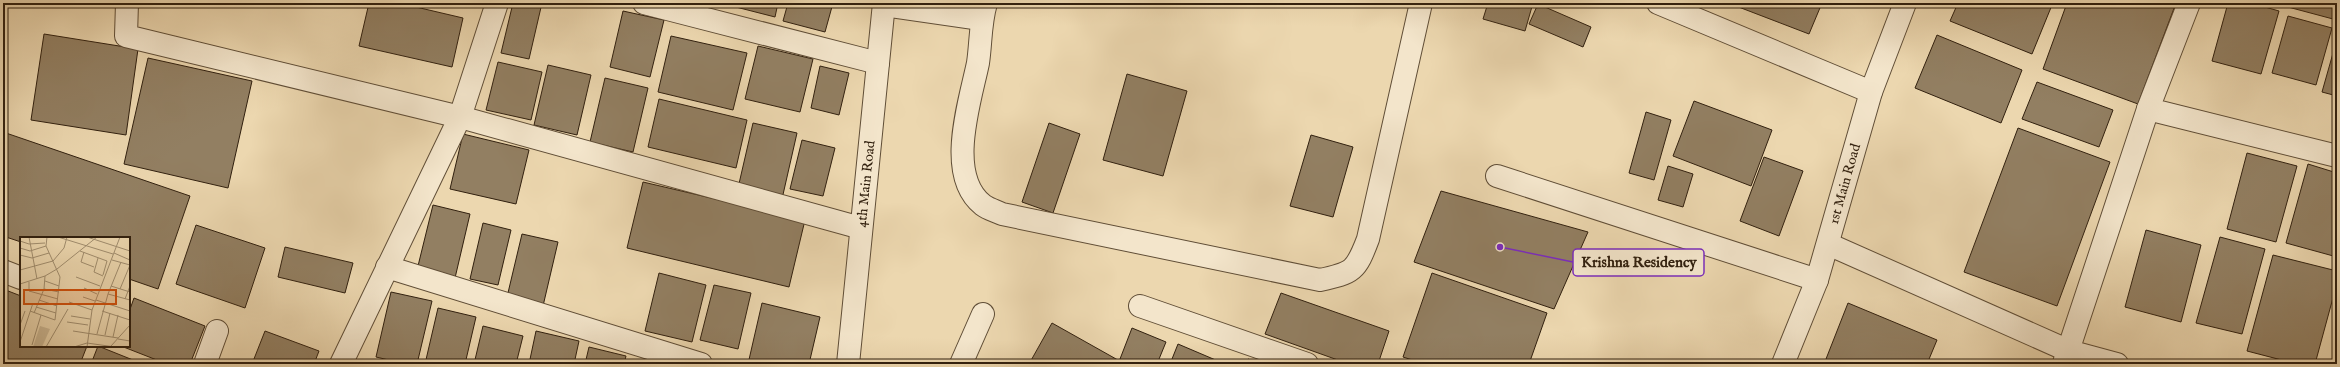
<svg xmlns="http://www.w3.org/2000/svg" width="2340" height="367" font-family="'IM FELL English',serif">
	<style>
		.building { fill: #927f62; stroke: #31200f }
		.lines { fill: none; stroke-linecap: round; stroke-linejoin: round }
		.street-casing { stroke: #604e37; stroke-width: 24 }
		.street { stroke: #f3e5cb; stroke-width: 22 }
		.labels { text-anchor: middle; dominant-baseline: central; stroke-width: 3.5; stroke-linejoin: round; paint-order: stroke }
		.street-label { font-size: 14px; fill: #31200f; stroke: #f3e5cb }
		.inset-road { fill: none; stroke: #a18e6f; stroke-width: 1 }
		.view { fill: #cd500c; fill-opacity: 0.15; stroke: #cd500c; stroke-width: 2 }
		.inset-edge { fill: none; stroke: #31200f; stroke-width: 2 }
		.leader { fill: none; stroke: #7b2cbf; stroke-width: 1.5 }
		.callout-dot { fill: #7b2cbf; stroke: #f3e5cb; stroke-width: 1.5 }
		.callout { fill: #f3e5cb; stroke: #7b2cbf; stroke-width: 1.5 }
		.callout-label { font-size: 15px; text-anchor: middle; font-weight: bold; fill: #31200f }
	</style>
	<rect width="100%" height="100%" fill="#ecd7af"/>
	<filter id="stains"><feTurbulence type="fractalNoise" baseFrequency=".005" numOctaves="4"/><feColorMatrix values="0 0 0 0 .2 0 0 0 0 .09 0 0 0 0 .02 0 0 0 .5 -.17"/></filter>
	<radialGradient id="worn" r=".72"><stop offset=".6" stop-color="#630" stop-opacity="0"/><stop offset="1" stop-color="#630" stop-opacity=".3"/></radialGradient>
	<g class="building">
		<path d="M369,3H399L463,18L452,67L359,46Z"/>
		<path d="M513,3H542L529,59L501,53Z"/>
		<path d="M733,3H778L775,17L732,6Z"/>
		<path d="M788,3H833L825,32L783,21Z"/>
		<path d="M1488,3H1533L1525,31L1483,19Z"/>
		<path d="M1737,3H1822L1809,34L1736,6Z"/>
		<path d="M1958,3H2046L2052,5L2032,54L1950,21Z"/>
		<path d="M2067,3H2176L2138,104L2043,69Z"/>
		<path d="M2228,3H2251L2279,11L2261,74L2212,61Z"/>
		<path d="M2289,3H2337V7L2333,19L2288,7Z"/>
		<path d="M1538,4L1591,27L1583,47L1529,24Z"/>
		<path d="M623,11L664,20L650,77L610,67Z"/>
		<path d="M2288,16L2332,28L2316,85L2272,73Z"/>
		<path d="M44,34L138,49L126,135L31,120Z"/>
		<path d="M1937,35L2022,70L2001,123L1915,88Z"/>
		<path d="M671,36L747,53L733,110L658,92Z"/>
		<path d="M2337,39V96L2322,92Z"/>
		<path d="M758,46L813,59L800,112L745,99Z"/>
		<path d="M148,58L252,81L228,188L124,164Z"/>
		<path d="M498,62L542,72L531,120L486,110Z"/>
		<path d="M548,65L591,75L577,135L534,125Z"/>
		<path d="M820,66L849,73L839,115L811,108Z"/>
		<path d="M1127,74L1187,91L1163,176L1103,160Z"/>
		<path d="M605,78L648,88L633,152L590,142Z"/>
		<path d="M2037,82L2113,110L2099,147L2022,119Z"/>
		<path d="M659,99L747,120L736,168L648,147Z"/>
		<path d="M1694,101L1772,130L1751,186L1673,156Z"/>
		<path d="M1646,112L1671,120L1654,180L1629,173Z"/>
		<path d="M753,123L797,133L782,199L738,188Z"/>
		<path d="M1049,123L1080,134L1053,213L1022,202Z"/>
		<path d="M2018,128L2110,162L2057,306L1964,272Z"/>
		<path d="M3,132L190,196L158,289L129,279V238H21V242L3,236Z"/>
		<path d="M463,134L529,150L516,204L450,189Z"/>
		<path d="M1311,135L1353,147L1333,217L1290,206Z"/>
		<path d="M802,140L835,148L823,196L790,189Z"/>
		<path d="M2247,153L2297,166L2276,242L2227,229Z"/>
		<path d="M1764,157L1803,171L1779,236L1740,221Z"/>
		<path d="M2308,164L2337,173V257L2286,243Z"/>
		<path d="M1668,166L1693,174L1683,207L1658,200Z"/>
		<path d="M643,182L805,220L789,287L627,248Z"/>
		<path d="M1441,191L1588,232L1554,309L1414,262Z"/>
		<path d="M433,205L470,214L455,278L417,270Z"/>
		<path d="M483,223L511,230L498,285L470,279Z"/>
		<path d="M196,225L265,248L245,308L176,284Z"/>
		<path d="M2146,230L2201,245L2181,322L2125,307Z"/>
		<path d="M522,234L558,242L543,306L507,297Z"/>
		<path d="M2220,237L2265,249L2242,334L2196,323Z"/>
		<path d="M285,247L353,263L345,293L278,277Z"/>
		<path d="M2273,255L2337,271V283L2315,364H2297L2247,351Z"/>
		<path d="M659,273L706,285L692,342L645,331Z"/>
		<path d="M1432,273L1547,313L1529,364H1425L1403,357Z"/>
		<path d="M714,285L751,293L738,349L700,340Z"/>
		<path d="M3,289L21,296V346H87L80,364H3Z"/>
		<path d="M391,292L432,301L417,364H406L376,357Z"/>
		<path d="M1281,293L1389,331L1378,364H1349L1265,334Z"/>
		<path d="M134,298L205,326L190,364H167L121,346H129V312Z"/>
		<path d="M762,303L820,317L809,364H748Z"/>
		<path d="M1848,303L1937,340L1927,364H1839L1826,359Z"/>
		<path d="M438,308L476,317L465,364H425Z"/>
		<path d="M1052,323L1125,364H1029Z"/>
		<path d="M483,326L523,336L516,364H474Z"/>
		<path d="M1132,328L1166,342L1157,364H1131L1120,359Z"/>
		<path d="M265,331L319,351L314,364H252Z"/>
		<path d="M536,331L579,341L574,364H529Z"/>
		<path d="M1178,344L1225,364H1170Z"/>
		<path d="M2337,345V364H2336L2332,363Z"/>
		<path d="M98,346L143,364H91Z"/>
		<path d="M589,347L626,356L624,364H585Z"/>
		<path d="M1248,359L1262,364H1246Z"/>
	</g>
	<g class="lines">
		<defs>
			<g id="street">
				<path d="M127,3L126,36L460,117L861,228"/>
				<path d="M644,3L878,63"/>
				<path d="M986,3C980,23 981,43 978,63C970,102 945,175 983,205C988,209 996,211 1002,214L1320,280C1353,273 1356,271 1368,239L1421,3"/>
				<path d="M1658,3L1871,92"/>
				<path d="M2189,3L2148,109L2337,156"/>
				<path d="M884,5L981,19"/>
				<path d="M1497,176L1817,280"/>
				<path d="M1828,244L2069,351L2117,364"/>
				<path d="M387,267L701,364"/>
				<path d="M3,271L21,278"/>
				<path d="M1140,306L1307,364"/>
				<path d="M2064,363L2148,109"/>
				<path d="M205,364L217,331"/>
				<path d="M341,364L460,117L497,3"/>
				<path d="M848,364L884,3"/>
				<path d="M961,364L983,314"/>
				<path d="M1783,364L1817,280L1871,92L1905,3"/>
			</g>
		</defs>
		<use href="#street" class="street-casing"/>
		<use href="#street" class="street"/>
	</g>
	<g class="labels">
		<g class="street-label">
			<text transform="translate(866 184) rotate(-84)">4th Main Road</text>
			<text transform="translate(1845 184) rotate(-74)">1st Main Road</text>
		</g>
	</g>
	<g transform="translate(20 237)">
		<rect width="110" height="110" fill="#ecd7af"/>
		<path d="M20,89L30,92L22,110H13Z" fill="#ccb894"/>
		<path class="inset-road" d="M9,0L17,42M38,0L93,17M67,0L110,14M0,4L9,7L25,6M0,11L10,14L26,9M60,14L87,24L83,38M64,15L61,25L74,30M94,16L110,23M0,18L12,21L29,16M78,21L74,35L83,39M92,23L110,28M101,25L88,57L110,63M0,33L33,24L44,11L47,0M56,40L80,49M25,44L39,49M9,45V54L38,62M0,47L25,39L37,32L77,0M91,49L110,55M64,51L77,57M24,52L39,55M100,52L110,28M63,60L75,64M105,62L110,49M19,63L37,69M76,63L110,74M49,65L72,73M16,70L36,76M10,74L35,83L40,40L26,9L27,0M82,74L110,83M14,76L24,52L25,39M51,79L70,82M47,85L68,88M0,88L5,74M53,94L98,101M77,97L88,57M85,98L90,76M93,100L98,78M98,102L110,104M0,105L13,66M12,108L21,78M91,109L110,88M26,110L48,72M54,110L67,106L95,110M67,110L72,73L100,0"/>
		<path class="view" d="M4,53H96V67H4Z"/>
		<rect width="110" height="110" class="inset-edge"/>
	</g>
	<path class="leader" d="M1500 247L1573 262"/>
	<circle class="callout-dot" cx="1500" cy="247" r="4"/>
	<rect class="callout" x="1573" y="249" width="131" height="27" rx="4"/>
	<g class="callout-label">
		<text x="1639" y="267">Krishna Residency</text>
	</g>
	<rect width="2340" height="367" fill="none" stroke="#ecd7af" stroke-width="16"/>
	<rect x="4" y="4" width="2332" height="359" fill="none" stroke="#31200f" stroke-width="2"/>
	<rect x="8" y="8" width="2324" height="351" fill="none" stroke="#31200f"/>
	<rect width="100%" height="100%" filter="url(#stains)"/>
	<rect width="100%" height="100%" fill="url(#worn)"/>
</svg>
